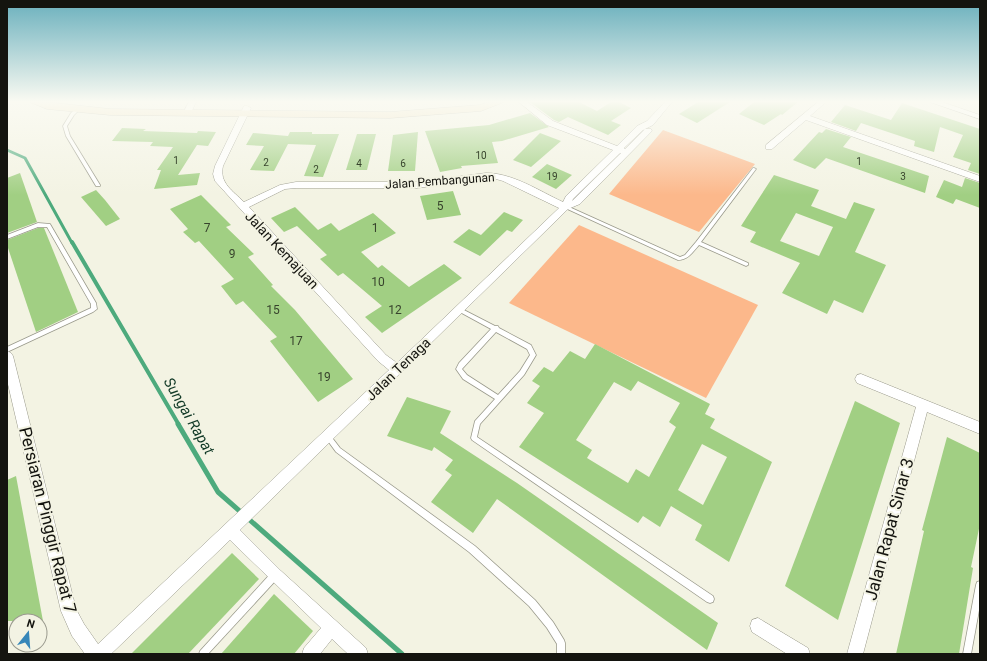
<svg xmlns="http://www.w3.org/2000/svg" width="987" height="661" font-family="Roboto,sans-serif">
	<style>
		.green { fill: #fcb88b }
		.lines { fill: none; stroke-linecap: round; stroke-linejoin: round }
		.stream-far2 { stroke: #4daa7d; stroke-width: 3 }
		.stream-far1 { stroke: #4daa7d; stroke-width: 4 }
		.stream { stroke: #4daa7d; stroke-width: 5 }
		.building { fill: #a1cf83; fill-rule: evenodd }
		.service-casing { stroke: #99998b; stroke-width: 1.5 }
		.minor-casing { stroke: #99998b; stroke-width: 1 }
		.secondary-casing { stroke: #99998b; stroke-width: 1 }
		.service { fill: #fff; fill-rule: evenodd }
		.minor { fill: #fff; fill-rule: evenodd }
		.secondary { fill: #f0e0bc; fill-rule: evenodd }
		.labels { text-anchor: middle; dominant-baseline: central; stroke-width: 4; stroke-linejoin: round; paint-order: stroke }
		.far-number-label { font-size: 10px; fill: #37432c }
		.far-street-label { font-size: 12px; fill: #14140f; stroke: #f3f3e3 }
		.number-label { font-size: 12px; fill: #37432c }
		.street-label { font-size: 14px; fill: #14140f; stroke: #f3f3e3 }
		.water-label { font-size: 15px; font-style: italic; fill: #113926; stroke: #f3f3e3 }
		.near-street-label { font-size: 17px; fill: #14140f; stroke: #f3f3e3 }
	</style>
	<rect width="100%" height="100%" fill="#f3f3e3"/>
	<g class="green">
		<path d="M663,130L755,164L699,232L609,194Z"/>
		<path d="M579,225L758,305L706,398L509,303Z"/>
	</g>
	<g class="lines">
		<path class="stream-far2" d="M7,150L25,158L72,243"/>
		<path class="stream-far1" d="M72,242L179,425"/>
		<path class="stream" d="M178,424L218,492L402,654"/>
	</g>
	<g class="building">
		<path d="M530,102H579L597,111L611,102H619L631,108L611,121L621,125L608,135L568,117L559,122L554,120Z"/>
		<path d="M698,102H730L697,123L679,114Z"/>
		<path d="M754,102H798L782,115L781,114L764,125L739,114Z"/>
		<path d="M902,103L980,129V174L968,170L971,163L953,157L963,135L940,127L934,152L914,146L915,141L861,123L856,131L831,122L845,105L891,120Z"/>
		<path d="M530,113L549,127L502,141L492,142L498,163L461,166L462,168L440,172L425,131L489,125Z"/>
		<path d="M122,128L146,129L143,131L197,133L198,131L216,132L208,146L197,145L178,175L200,173L197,185L154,189L161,170H157L173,147L150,146L153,142L112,141Z"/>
		<path d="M826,129L851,137L843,147L929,176L925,193L826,158L815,169L793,160L819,132L822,133Z"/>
		<path d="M290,132H312V134H339L323,177L304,176L316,145L288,144L274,171L250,170L264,146L246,145L253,133L288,136Z"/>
		<path d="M418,132L415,171H388L393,135Z"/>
		<path d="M540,133L561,141L531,167L513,160Z"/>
		<path d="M357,134H376L367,170H346Z"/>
		<path d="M547,164L572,175L556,189L532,177Z"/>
		<path d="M20,173L37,222L7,233V178Z"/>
		<path d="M774,175L819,190L811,206L846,219L854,202L875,209L855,252L886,265L863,313L834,300L827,314L782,293L800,263L750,242L756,232L741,226ZM796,213L833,227L819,256L780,241Z"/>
		<path d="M965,178L980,183V208L956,199L953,204L936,197L944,180L962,187Z"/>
		<path d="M96,190L105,200L120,219L106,226L81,197Z"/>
		<path d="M453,191L461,215L427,220L420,196Z"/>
		<path d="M201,195L231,225L226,227L254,254L248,257L273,285L271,286L295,310L353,379L318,402L270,341L277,337L243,301L236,305L221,286L234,279L199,241L195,243L183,232L188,229L170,209Z"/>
		<path d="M295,207L318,230L331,223L339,231L373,213L396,233L361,252L378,268L382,265L409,287L444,264L462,278L382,333L365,317L382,306L343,273L338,276L320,259L327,255L297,226L284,232L271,218Z"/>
		<path d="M504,212L523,220L512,232L507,230L480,256L453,242L469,229L481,235Z"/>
		<path d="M38,228H44L78,312L36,332L7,245V240Z"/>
		<path d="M595,344L710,404L705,414L715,419L710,428L772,462L729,562L695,540L702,525L671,506L660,527L643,516L638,523L519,447L544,413L527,403L540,386L532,381L544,367L553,372L570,351L585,359ZM638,381L680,403L669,422L676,427L649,477L636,469L628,483L587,458L592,450L576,440L614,382L631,391ZM702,444L727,457L703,505L678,490Z"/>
		<path d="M407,397L451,411L440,433L517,483L718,623L707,650L497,499L473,533L431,502L452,475L445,470L453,460L434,447L432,451L387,436Z"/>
		<path d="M855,401L900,423L838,620L785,586Z"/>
		<path d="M947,437L980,453V524L971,567L973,568L959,654H896L924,531L922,530Z"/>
		<path d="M16,476L43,621H7V480Z"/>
		<path d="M232,553L259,579L188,654H131Z"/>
		<path d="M274,594L313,631L294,654H221Z"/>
	</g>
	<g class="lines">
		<defs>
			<g id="service">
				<path d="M76,109L79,110L74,115L67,126L70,136L100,185V186H96L66,136L63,126L71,113Z"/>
				<path d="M753,168H754L756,169L701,242L748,263V265L746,266L699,245C693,252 688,260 678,260L563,207V206H567L680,257L685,255L696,242Z"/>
				<path d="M38,223L50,224L96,303L97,309L93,312L7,352V347L91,308V304L47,227H38L7,239V235Z"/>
				<path d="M460,308L495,326H498L499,328L531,345L536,355L524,375L480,424L477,437L713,596L714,599L713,602L710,603L707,602L472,440L471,438L475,421L495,399L463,379L456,369L459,363L491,329L458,311L457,310ZM496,332L527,349L530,355L520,371L498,395L467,375L462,369Z"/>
				<path d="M328,434L330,435L340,448L475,546L535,600L553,622L564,640L565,643V654H557V644L547,628L529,606L469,552L336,452L325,437L326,435Z"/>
				<path d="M275,571L278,572L279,575L278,578L208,654H199L200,651L272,572Z"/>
				<path d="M980,581V605L971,654H963L976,585L977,582Z"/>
			</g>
			<g id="minor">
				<path d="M189,102H196L190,115H184L183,113Z"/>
				<path d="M519,102H527L553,121L617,146L637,126L647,121L665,102H672L653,125L643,130L624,148L625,149L645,129H651L652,131L580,204L568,209L240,530L280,570L366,648L368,654H348L332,639L320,654H302L304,648L321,628L230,540L111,654H85L72,636L61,611L7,380V351L11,353L13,356L76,609L84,624L98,644L389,370L378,361L215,181L213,174L215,166L244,106H247L251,108L223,166C219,183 233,191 244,202L280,185L296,182H417L486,173C513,173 539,191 563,202L566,196L613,150L547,125ZM620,153H621L572,201L573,199ZM486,179H496L503,181L559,208L397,363L386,355L249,207L285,189L296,188H417Z"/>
				<path d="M818,102H826L810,116L980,176V182L806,120L772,149H766V145Z"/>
				<path d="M930,102H942L980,115V119Z"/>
				<path d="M861,374L980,422V434L927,412L863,654H847L916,407L857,383L855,379L857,375Z"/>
				<path d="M758,618L808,648L810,654H787L752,632L750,626L752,620Z"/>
			</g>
			<path id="secondary" d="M30,102H46L110,109L390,112L480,105L488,102H504L481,111L390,118L110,115L47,109Z"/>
		</defs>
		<use href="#service" class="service-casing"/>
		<use href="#minor" class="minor-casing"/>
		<use href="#secondary" class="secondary-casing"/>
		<use href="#service" class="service"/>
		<use href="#minor" class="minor"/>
		<use href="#secondary" class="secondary"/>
	</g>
	<linearGradient id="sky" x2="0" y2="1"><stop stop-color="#6ab0bd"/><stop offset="0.52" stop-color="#fafaf2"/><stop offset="1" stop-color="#fafaf2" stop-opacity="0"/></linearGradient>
	<rect width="987" height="195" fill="url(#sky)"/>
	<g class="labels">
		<g class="far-number-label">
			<text x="481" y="155">10</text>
			<text x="176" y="160">1</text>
			<text x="859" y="161">1</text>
			<text x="266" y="162">2</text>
			<text x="359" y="163">4</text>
			<text x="403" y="163">6</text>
			<text x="316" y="169">2</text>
			<text x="552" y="176">19</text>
			<text x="903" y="176">3</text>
		</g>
		<g class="far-street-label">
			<text transform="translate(440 181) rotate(-4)">Jalan Pembangunan</text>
		</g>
		<g class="number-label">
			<text x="440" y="206">5</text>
			<text x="207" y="228">7</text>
			<text x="375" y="228">1</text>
			<text x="232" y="254">9</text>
			<text x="378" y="282">10</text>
			<text x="273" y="310">15</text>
			<text x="395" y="310">12</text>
			<text x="296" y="341">17</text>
			<text x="324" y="377">19</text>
		</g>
		<g class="street-label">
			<text transform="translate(282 250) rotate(47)">Jalan Kemajuan</text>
			<text transform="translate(398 369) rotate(-44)">Jalan Tenaga</text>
		</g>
		<g class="water-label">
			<text transform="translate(189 416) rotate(60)">Sungai Rapat</text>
		</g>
		<g class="near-street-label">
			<text transform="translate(48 520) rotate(76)">Persiaran Pinggir Rapat 7</text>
			<text transform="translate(889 529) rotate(-75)">Jalan Rapat Sinar 3</text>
		</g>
	</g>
	<rect width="987" height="661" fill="none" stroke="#14140f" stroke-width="16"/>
	<g transform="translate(28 633) rotate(17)"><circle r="19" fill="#f3f3e3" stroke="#9a9a8e"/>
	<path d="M0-3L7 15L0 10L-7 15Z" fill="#3787b9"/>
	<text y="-6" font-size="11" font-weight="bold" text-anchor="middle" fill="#14140f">N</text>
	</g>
</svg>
